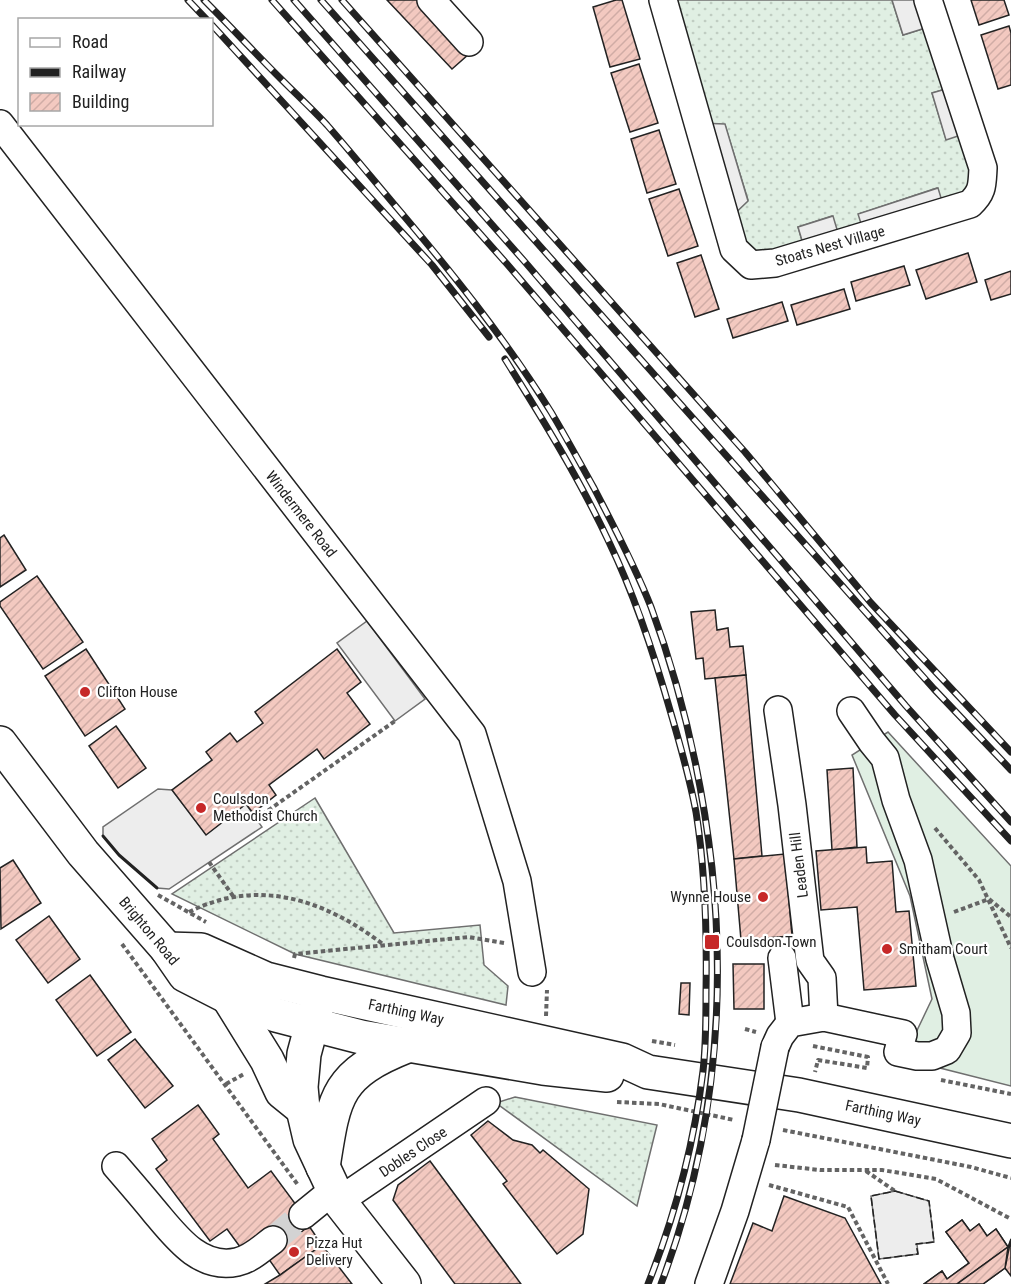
<svg xmlns="http://www.w3.org/2000/svg" width="1011" height="1284" font-family="'Roboto Condensed',sans-serif">
	<style>
		.grass { fill: url(#grass-dots); stroke: #6f6f6f; stroke-width: 1.5 }
		.garden { fill: #e0efe3; stroke: #6f6f6f; stroke-width: 1.5 }
		.parking { fill: #ededed; stroke: #6f6f6f; stroke-width: 1.5 }
		.building { fill: url(#building-hatch); stroke: #222; stroke-width: 1.5 }
		.lines { fill: none; stroke-linecap: round; stroke-linejoin: round }
		.minor-tunnel { stroke: #d3d3d3; stroke-width: 27; stroke-dasharray: 27 14; stroke-linecap: butt }
		.minor-casing { stroke: #222; stroke-width: 30 }
		.major-casing { stroke: #222; stroke-width: 36 }
		.highway-casing { stroke: #222; stroke-width: 36 }
		.path { stroke: #646464; stroke-width: 4; stroke-dasharray: 4.5 3; stroke-linecap: butt }
		.minor { stroke: #fff; stroke-width: 27 }
		.major { stroke: #fff; stroke-width: 33 }
		.highway { stroke: #fff; stroke-width: 33 }
		.rail-casing { stroke: #222; stroke-width: 7 }
		.rail { stroke: #fff; stroke-width: 4.5; stroke-dasharray: 14; stroke-linecap: butt }
		.minor-bridge-casing { stroke: #222; stroke-width: 30; stroke-linecap: butt }
		.minor-bridge { stroke: #fff; stroke-width: 27 }
		.fence { stroke: #222; stroke-width: 1.5; stroke-dasharray: 8 3; stroke-linecap: butt }
		.wall { stroke: #222; stroke-width: 3 }
		.poi-dot { fill: #c62828; stroke: #fff; stroke-width: 2 }
		.labels { text-anchor: middle; dominant-baseline: central; stroke-width: 4.5; stroke-linejoin: round; paint-order: stroke }
		.street-label { font-size: 15px; fill: #222; stroke: #fff }
		.poi-label { font-size: 15px; fill: #222; stroke: #fff; text-anchor: start }
	</style>
	<defs>
		<pattern id="grass-dots" width="8" height="8" patternUnits="userSpaceOnUse" patternTransform="scale(1.5)"><rect width="8" height="8" fill="#e0efe3"/><path d="M2 2h.1M6 6h.1" fill="none" stroke="#c0cdc2" stroke-width="1.8" stroke-linecap="round"/></pattern>
		<pattern id="building-hatch" width="6" height="6" patternUnits="userSpaceOnUse" patternTransform="scale(1.5)"><rect width="6" height="6" fill="#f3c9c0"/><path d="M-1 1l2-2M0 6l6-6M5 7l2-2" fill="none" stroke="#d0aca5"/></pattern>
	</defs>
	<rect width="100%" height="100%" fill="#fff"/>
	<g class="grass">
		<path d="M663,0H892L903,35L935,25L956,86L932,93L946,139L970,132L982,184L945,211L937,188L859,214L865,236L841,243L832,216L798,227L806,254L751,265L727,221L748,200L725,125L698,123Z"/>
		<path d="M315,798L394,933L480,925L484,965L508,986L506,1005L295,954L172,894Z"/>
		<path d="M515,1097L657,1125L637,1206L496,1103Z"/>
	</g>
	<path class="garden" d="M888,732L1011,866V1086L936,1067L911,1043L932,999L910,896L852,755Z"/>
	<g class="parking">
		<path d="M892,0H928L935,25L903,35Z"/>
		<path d="M956,86L970,132L946,140L932,93Z"/>
		<path d="M698,123L725,124L748,201L727,221Z"/>
		<path d="M938,188L945,211L865,236L858,214Z"/>
		<path d="M833,216L841,243L806,254L798,227Z"/>
		<path d="M367,621L425,699L395,721L337,643Z"/>
		<path d="M158,789L172,790L206,834L246,804L262,827L169,889L157,888L119,855L103,836V827Z"/>
		<path d="M895,1191L929,1201L934,1242L917,1244L918,1254L879,1259L871,1196Z"/>
	</g>
	<g class="building">
		<path d="M387,0H418L469,54L452,69Z"/>
		<path d="M616,0H622L640,59L610,67L593,7Z"/>
		<path d="M971,0H1004L1009,15L979,25Z"/>
		<path d="M1009,26L1011,33V85L998,89L981,35Z"/>
		<path d="M639,64L658,123L630,132L611,73Z"/>
		<path d="M659,130L676,184L647,193L631,139Z"/>
		<path d="M679,189L698,246L668,256L649,199Z"/>
		<path d="M968,253L977,282L926,299L916,270Z"/>
		<path d="M701,255L719,309L695,317L677,263Z"/>
		<path d="M904,266L910,285L856,301L851,282Z"/>
		<path d="M1011,271V294L991,300L985,280Z"/>
		<path d="M844,289L850,309L797,325L791,305Z"/>
		<path d="M782,302L788,321L733,338L727,319Z"/>
		<path d="M4,535L26,570L0,587V538Z"/>
		<path d="M37,576L83,642L43,669L0,606V602Z"/>
		<path d="M715,610L717,630L728,628L730,647L743,646L746,675L705,679L703,658L696,659L691,612Z"/>
		<path d="M86,649L125,709L85,736L45,676Z"/>
		<path d="M337,649L361,682L347,693L370,724L324,759L317,749L269,785L276,795L253,813L246,804L206,835L172,790L212,760L206,752L230,733L237,742L263,723L255,712Z"/>
		<path d="M746,675L762,856L734,859L715,678Z"/>
		<path d="M116,726L146,768L118,788L89,746Z"/>
		<path d="M853,768L857,847L832,850L827,770Z"/>
		<path d="M866,847L867,863L892,861L896,912L909,911L916,986L864,990L857,907L821,910L816,851Z"/>
		<path d="M785,854L792,936L741,940L734,859Z"/>
		<path d="M13,860L41,903L1,929L0,868Z"/>
		<path d="M49,916L80,959L48,983L16,940Z"/>
		<path d="M733,964H764V1009H734Z"/>
		<path d="M90,975L131,1032L97,1056L56,1000Z"/>
		<path d="M681,983H690L689,1015L679,1014Z"/>
		<path d="M135,1039L173,1086L145,1108L108,1060Z"/>
		<path d="M198,1105L219,1134L213,1139L248,1188L271,1171L308,1221L276,1245L246,1255L227,1229L210,1241L156,1169L167,1160L152,1139Z"/>
		<path d="M488,1121L513,1140L532,1145L540,1153L543,1150L589,1189L583,1234L557,1254L503,1184L507,1181L471,1135Z"/>
		<path d="M430,1161L521,1284H455L393,1200L398,1185Z"/>
		<path d="M784,1196L845,1218L881,1284H730L753,1223L772,1231Z"/>
		<path d="M962,1220L970,1231L979,1224L987,1236L996,1229L1008,1247L1011,1239V1275L1005,1268L983,1284H924L942,1271L947,1279L969,1263L946,1232Z"/>
		<path d="M962,1220L970,1231L979,1224L987,1236L996,1229L1008,1247L957,1284H924L942,1271L947,1279L969,1263L946,1232Z"/>
		<path d="M309,1226L322,1245L280,1275L268,1258Z"/>
		<path d="M1011,1239V1276L1005,1268Z"/>
		<path d="M322,1245L352,1284H265L280,1275Z"/>
		<path d="M1008,1247L1005,1268L983,1284H957Z"/>
	</g>
	<g class="lines">
		<path class="minor-tunnel" d="M273,1240L303,1215"/>
		<defs>
			<g id="minor">
				<path d="M431,0L469,42"/>
				<path d="M663,0L734,249L751,265L775,263L970,204C983,192 982,185 983,168L928,0"/>
				<path d="M0,124L472,734L517,881L532,972"/>
				<path d="M778,710L792,805L810,961L822,978L824,1017"/>
				<path d="M782,958L790,1023"/>
				<path d="M775,1047L780,1036L790,1023L824,1017L903,1034L898,1052L917,1056H932L947,1050L957,1033L956,1013L940,959L918,860L896,800L885,758L872,742L851,711"/>
				<path d="M116,1166C129,1181 142,1196 155,1212C176,1237 200,1270 237,1262C251,1259 262,1248 273,1240"/>
				<path d="M339,1201L486,1101"/>
				<path d="M303,1215L335,1189"/>
				<path d="M709,1284L735,1211L756,1140"/>
			</g>
			<g id="major">
				<path d="M228,997L267,1060L282,1092L303,1109"/>
				<path d="M319,998L304,1054L301,1087L303,1109L310,1139L339,1201L404,1284"/>
				<path d="M323,1167C334,1096 336,1074 407,1046"/>
			</g>
			<g id="highway">
				<path d="M0,743L83,853L167,949L185,975L228,997L276,1015L361,1037L543,1068L607,1075"/>
				<path d="M167,949L201,950L266,979L321,993L622,1060L648,1072L799,1095L1011,1141"/>
			</g>
		</defs>
		<use href="#minor" class="minor-casing"/>
		<use href="#major" class="major-casing"/>
		<use href="#highway" class="highway-casing"/>
		<g class="path">
			<path d="M256,819L395,721"/>
			<path d="M935,828L979,880L1011,948"/>
			<path d="M209,862L233,896"/>
			<path d="M158,895L206,922"/>
			<path d="M189,912C259,877 325,900 384,945"/>
			<path d="M954,912L989,899L1011,917"/>
			<path d="M122,944L298,1185"/>
			<path d="M294,958L295,954L469,937L504,943"/>
			<path d="M546,1016L547,990"/>
			<path d="M745,1029L756,1032"/>
			<path d="M652,1041L675,1045"/>
			<path d="M813,1046L868,1057L867,1068L818,1060L815,1072"/>
			<path d="M941,1080L1011,1094"/>
			<path d="M226,1084L244,1074"/>
			<path d="M617,1102L659,1104L734,1120"/>
			<path d="M783,1130L971,1167L1011,1178"/>
			<path d="M775,1165L820,1170H882L936,1179L1011,1219"/>
			<path d="M866,1171L895,1191"/>
			<path d="M769,1185L848,1207L888,1284"/>
		</g>
		<use href="#minor" class="minor"/>
		<use href="#major" class="major"/>
		<use href="#highway" class="highway"/>
		<defs>
			<g id="rail">
				<path d="M188,0L207,20"/>
				<path d="M204,0C230,26 255,53 280,78C296,94 312,109 327,125C349,150 371,177 393,203C449,269 505,338 551,412C566,437 580,463 594,488C614,527 635,566 651,607C682,691 702,779 712,868C727,1012 712,1149 661,1284"/>
				<path d="M272,0L507,264L895,715L1011,841"/>
				<path d="M294,0L525,262L906,706L1011,822"/>
				<path d="M321,0L934,689L1011,770"/>
				<path d="M342,0L745,452L871,603L1011,752"/>
				<path d="M212,25L432,265L489,337"/>
				<path d="M505,359C542,418 579,478 609,542C636,598 655,657 672,717C681,748 690,780 696,812C705,868 707,936 706,993C706,1019 706,1045 703,1071C694,1144 675,1216 648,1284"/>
			</g>
		</defs>
		<use href="#rail" class="rail-casing"/>
		<use href="#rail" class="rail"/>
		<defs>
			<path id="minor-bridge" d="M756,1140L775,1047"/>
		</defs>
		<use href="#minor-bridge" class="minor-bridge-casing"/>
		<use href="#minor-bridge" class="minor-bridge"/>
		<path class="fence" d="M895,1191L929,1201L934,1242L916,1244L918,1254L879,1259L871,1196Z"/>
		<path class="wall" d="M103,836L119,855L157,888"/>
	</g>
	<g class="poi-dot">
		<circle cx="85" cy="692" r="6"/>
		<circle cx="201" cy="808" r="6"/>
		<circle cx="763" cy="897" r="6"/>
		<rect x="704" y="934" width="16" height="16" rx="3"/>
		<circle cx="887" cy="949" r="6"/>
		<circle cx="294" cy="1252" r="6"/>
	</g>
	<g class="labels">
		<g class="street-label">
			<text transform="translate(830 246) rotate(-16)">Stoats Nest Village</text>
			<text transform="translate(301 514) rotate(52)">Windermere Road</text>
			<text transform="translate(799 865) rotate(-97)">Leaden Hill</text>
			<text transform="translate(149 931) rotate(50)">Brighton Road</text>
			<text transform="translate(406 1012) rotate(12)">Farthing Way</text>
			<text transform="translate(883 1113) rotate(12)">Farthing Way</text>
			<text transform="translate(413 1152) rotate(-34)">Dobles Close</text>
		</g>
		<g class="poi-label">
			<text x="97" y="692">Clifton House</text>
			<text x="213" y="799">Coulsdon<tspan x="213" dy="17">Methodist Church</tspan></text>
			<text x="751" y="897" text-anchor="end">Wynne House</text>
			<text x="726" y="942">Coulsdon Town</text>
			<text x="899" y="949">Smitham Court</text>
			<text x="306" y="1243">Pizza Hut<tspan x="306" dy="17">Delivery</tspan></text>
		</g>
	</g>
	<rect x="18" y="18" width="195" height="108" fill="#ffffff" stroke="#a7a7a7" stroke-width="1.5"/>
	<rect x="30" y="38" width="30" height="9" fill="#ffffff" stroke="#a7a7a7" stroke-width="1.5"/>
	<text x="72" y="48" font-size="18" fill="#222222">Road</text>
	<rect x="30" y="68" width="30" height="9" fill="#222222" stroke="#a7a7a7" stroke-width="1.5"/>
	<text x="72" y="78" font-size="18" fill="#222222">Railway</text>
	<rect x="30" y="93" width="30" height="18" fill="url(#building-hatch)" stroke="#a7a7a7" stroke-width="1.5"/>
	<text x="72" y="108" font-size="18" fill="#222222">Building</text>
</svg>
